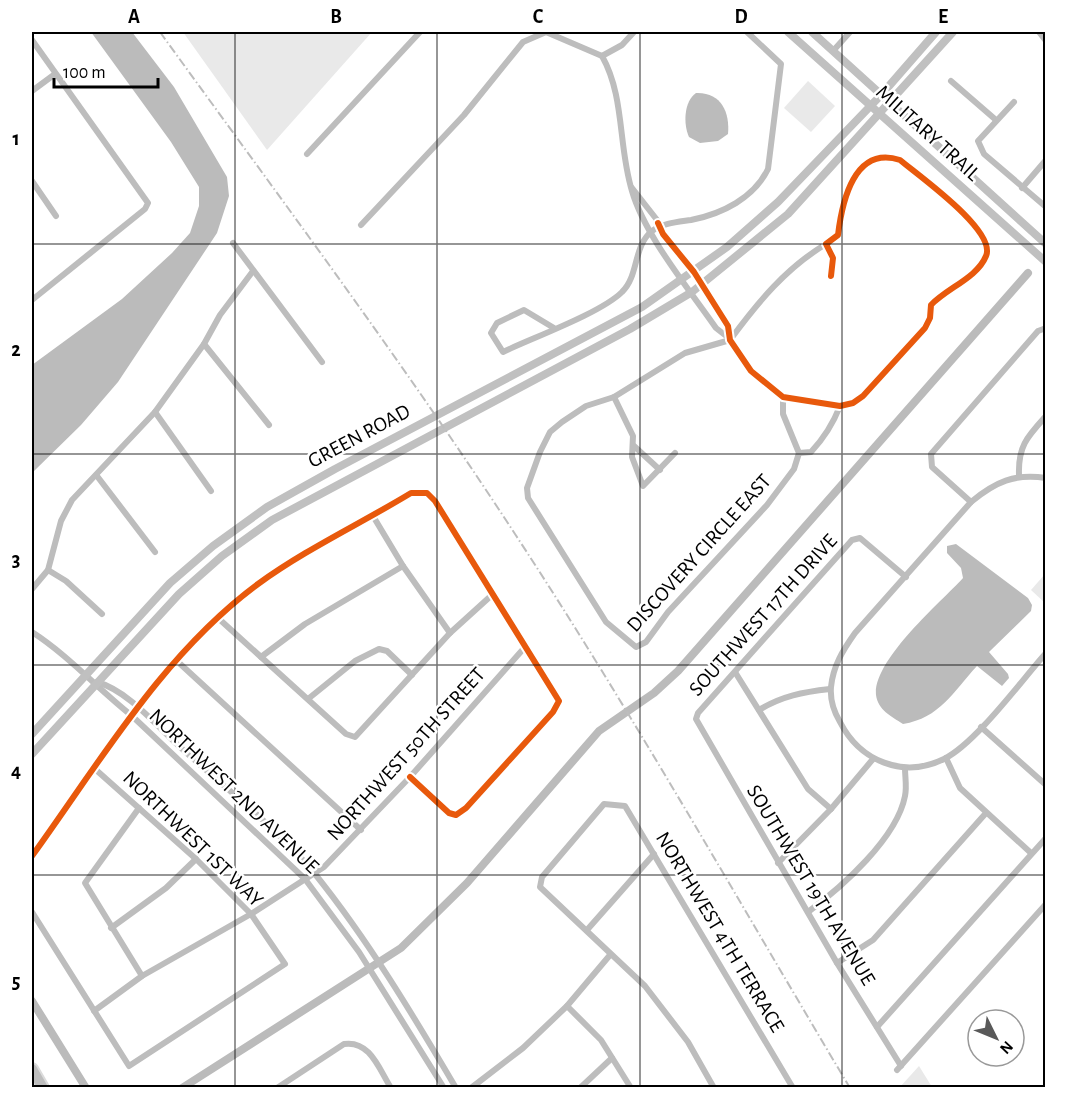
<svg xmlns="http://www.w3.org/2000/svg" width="1077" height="1119" font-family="'Alegreya Sans',sans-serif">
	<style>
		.green { fill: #e9e9e9 }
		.water { fill: #bbb }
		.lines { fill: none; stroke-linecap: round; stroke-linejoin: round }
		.canal { stroke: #bbb; stroke-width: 8 }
		.highway-casing { stroke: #dbdbdb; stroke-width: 14 }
		.street { stroke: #bdbdbd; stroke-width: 6 }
		.secondary { stroke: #c0c0c0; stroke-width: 8 }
		.highway { stroke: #bdbdbd; stroke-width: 10 }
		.rail { stroke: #bdbdbd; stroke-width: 2; stroke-dasharray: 9 3 1.5 3; stroke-linecap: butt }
		.cycleway-casing { stroke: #fff; stroke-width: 10 }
		.cycleway { stroke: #e8590c; stroke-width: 6 }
		.grid { fill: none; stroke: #000; stroke-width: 1.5; stroke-opacity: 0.55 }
		.labels { text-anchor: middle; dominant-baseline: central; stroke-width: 5; stroke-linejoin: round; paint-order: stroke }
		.street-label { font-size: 21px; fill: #000; stroke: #fff }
		.neatline { fill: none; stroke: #000; stroke-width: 2 }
		.grid-label { font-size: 20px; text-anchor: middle; font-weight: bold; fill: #000 }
	</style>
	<rect width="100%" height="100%" fill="#fff"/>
	<g class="green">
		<path d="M183,32H372L267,150Z"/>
		<path d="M808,81L835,106L811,132L784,108Z"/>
		<path d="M1045,574V603L1031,590Z"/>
		<path d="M919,1066L932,1087H900Z"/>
	</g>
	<g class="water">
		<path d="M91,32H132L174,87L227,177L229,196L217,233L118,382L81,425L32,473V365L122,299L172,253L190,233L199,206V187L171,142Z"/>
		<path d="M696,93C721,92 730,112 728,134L718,141L700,143L689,137C683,124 684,101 696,93Z"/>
		<path d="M956,544L1028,598L1032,605L1031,611L989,652L1008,674L1009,678L1002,686L977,666C953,692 940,718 903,724C891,716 878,710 876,695C873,660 940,603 963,578L961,568L947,553V546Z"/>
	</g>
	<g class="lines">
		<g class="canal">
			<path d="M32,1001L86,1088"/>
			<path d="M182,1088L401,948L467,883L599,731L654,693L678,671L1028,273"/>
		</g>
		<defs>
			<path id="highway" d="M32,1069L43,1088"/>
		</defs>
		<use href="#highway" class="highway-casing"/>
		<g class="street">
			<path d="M1039,32L1046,41"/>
			<path d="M32,40L148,203L145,209L32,300"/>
			<path d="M833,51L850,32"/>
			<path d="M602,56C625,97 618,146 632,191C645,236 689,289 716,328L730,339"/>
			<path d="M602,56L622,45L634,32"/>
			<path d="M951,81L996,120"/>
			<path d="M32,91L55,74"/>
			<path d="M1014,102L978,141L984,154L1046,207"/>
			<path d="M307,154L420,32"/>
			<path d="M32,181L56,216"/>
			<path d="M632,188L661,225"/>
			<path d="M1022,188L1046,160"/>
			<path d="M658,223L663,234L694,272L728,326L730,340L751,371L783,397L840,406L853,403L863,396L925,328L930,318L931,305C947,288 977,278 986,256C997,231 919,176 900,160C854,145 842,202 838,235L826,244L833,258L831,276"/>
			<path d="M361,225L464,115L523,42L546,32L602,56"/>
			<path d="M233,243L322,362"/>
			<path d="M554,328L524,310L497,323L491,333L503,352C532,338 601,313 622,292C639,276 633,246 652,231C663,223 678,222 691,220C722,214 754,198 768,169L781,64L747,32"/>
			<path d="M730,340L685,353L614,397L586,406L562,422L550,432L540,452L527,488L528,498L606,622L636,647L646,642L668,612L767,505L794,469L799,453L783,414V397"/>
			<path d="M730,340C758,302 786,268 826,244"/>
			<path d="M204,344L269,425"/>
			<path d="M614,397L633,436L632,457L643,486L675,453"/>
			<path d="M155,412L211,491"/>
			<path d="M634,446L660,470"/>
			<path d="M799,453L811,452C825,437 833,424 840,406"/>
			<path d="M1019,475C1018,446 1027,437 1046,416"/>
			<path d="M97,476L155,552"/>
			<path d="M1046,478C1015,473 995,482 971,502L855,633C843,650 833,666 831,687C830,699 834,712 840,722C860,761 903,779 944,759C976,743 1021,681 1046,653"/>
			<path d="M971,502L932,467L931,454L1038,331L1046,328"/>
			<path d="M373,516L403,566L450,633"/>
			<path d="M48,570L66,581L102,614"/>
			<path d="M32,589L48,570L61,521L72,500L155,412L204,344L220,315L253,271"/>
			<path d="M218,618L346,734L355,737L450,633L493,594"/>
			<path d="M32,632C69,656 97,688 131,715L305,879L359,952L444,1088"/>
			<path d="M261,657L305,624L403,566"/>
			<path d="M177,661L361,830"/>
			<path d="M735,672L808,789L831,809"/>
			<path d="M97,682C128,691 155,724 179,746C224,787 276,827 315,874C368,940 413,1015 456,1088"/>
			<path d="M308,699L355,661L379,649L387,651L412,675"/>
			<path d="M759,710C782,696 803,692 830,689"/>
			<path d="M981,727L1046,785"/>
			<path d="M946,758L960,788L1031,853"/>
			<path d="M139,808L85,883L142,976"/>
			<path d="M32,856C100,762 163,654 258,584C306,549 360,524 411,493H427L435,501L559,701L553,712L466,808L456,815L449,813L410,777"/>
			<path d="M778,863L831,809L873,759"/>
			<path d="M32,912L129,1066L285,964L251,914L196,859L95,769"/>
			<path d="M808,912C842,887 897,838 905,796C907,787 905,777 905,768"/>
			<path d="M111,928L166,888L196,859"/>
			<path d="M587,930L654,854"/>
			<path d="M837,963L873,940L986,813"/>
			<path d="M567,1006L601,1040L631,1088"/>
			<path d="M94,1011L142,976L251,914L324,867L410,777L525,647"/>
			<path d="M877,1027L1046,838"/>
			<path d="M901,1066L837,963L696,719L698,713L852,540L860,538L906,577"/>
			<path d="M897,1070L1046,904"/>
			<path d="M277,1088L344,1044C370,1040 379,1069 391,1088"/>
			<path d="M471,1088L523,1048L567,1006L610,955"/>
			<path d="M580,1088L612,1058"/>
			<path d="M714,1088L688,1042L645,986L540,887L542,877L604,804L625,806L793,1088"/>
		</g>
		<g class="secondary">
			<path d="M788,32L1046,262"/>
			<path d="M812,32L1046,244"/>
			<path d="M32,734L170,583L213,546L267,507L335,469L642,307L727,247L778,202L882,94L936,32"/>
			<path d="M32,754L179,594L222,556L272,520L630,329L692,292L788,214L953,32"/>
		</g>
		<use href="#highway" class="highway"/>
		<path class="rail" d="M160,32C280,198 403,362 515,534C633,714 739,902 850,1088"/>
		<defs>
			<g id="cycleway">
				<path d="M658,223L663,234L694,272L728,326L730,340L751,371L783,397L840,406L853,403L863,396L925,328L930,318L931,305C947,288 977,278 986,256C997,231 919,176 900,160C854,145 842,202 838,235L826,244L833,258L831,276"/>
				<path d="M32,856C100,762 163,654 258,584C306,549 360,524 411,493H427L435,501L559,701L553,712L466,808L456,815L449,813L410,777"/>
			</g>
		</defs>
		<use href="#cycleway" class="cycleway-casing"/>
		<use href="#cycleway" class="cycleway"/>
	</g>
	<path class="grid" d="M235,32V1088M437,32V1088M640,32V1088M842,32V1088M32,244H1046M32,454H1046M32,665H1046M32,875H1046"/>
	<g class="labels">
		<g class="street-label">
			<text transform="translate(928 133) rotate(42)">MILITARY TRAIL</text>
			<text transform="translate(359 436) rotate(-28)">GREEN ROAD</text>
			<text transform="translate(699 553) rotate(-48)">DISCOVERY CIRCLE EAST</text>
			<text transform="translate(763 615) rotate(-48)">SOUTHWEST 17TH DRIVE</text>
			<text transform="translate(406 754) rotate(-48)">NORTHWEST 50TH STREET</text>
			<text transform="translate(234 791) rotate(44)">NORTHWEST 2ND AVENUE</text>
			<text transform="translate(193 839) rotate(44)">NORTHWEST 1ST WAY</text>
			<text transform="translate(811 885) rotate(59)">SOUTHWEST 19TH AVENUE</text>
			<text transform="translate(720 932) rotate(59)">NORTHWEST 4TH TERRACE</text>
		</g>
	</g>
	<rect width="1077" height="1119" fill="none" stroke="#ffffff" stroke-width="66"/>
	<g transform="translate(996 1038) rotate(133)"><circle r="28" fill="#ffffff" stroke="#999999" stroke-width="1.5"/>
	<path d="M0-4.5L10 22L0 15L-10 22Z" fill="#595959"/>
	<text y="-9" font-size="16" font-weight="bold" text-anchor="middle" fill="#000000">N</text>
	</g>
	<path d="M54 78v9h104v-9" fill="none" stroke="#000000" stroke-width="3"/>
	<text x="63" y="78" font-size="18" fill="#000000" stroke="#ffffff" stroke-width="4.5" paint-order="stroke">100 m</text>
	<rect x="33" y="33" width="1011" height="1053" class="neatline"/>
	<g class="grid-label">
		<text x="134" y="23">A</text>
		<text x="336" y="23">B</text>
		<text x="538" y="23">C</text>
		<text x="741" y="23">D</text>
		<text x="943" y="23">E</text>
		<text x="16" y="145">1</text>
		<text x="16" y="356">2</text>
		<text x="16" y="566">3</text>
		<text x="16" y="777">4</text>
		<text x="16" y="988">5</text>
	</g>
</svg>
